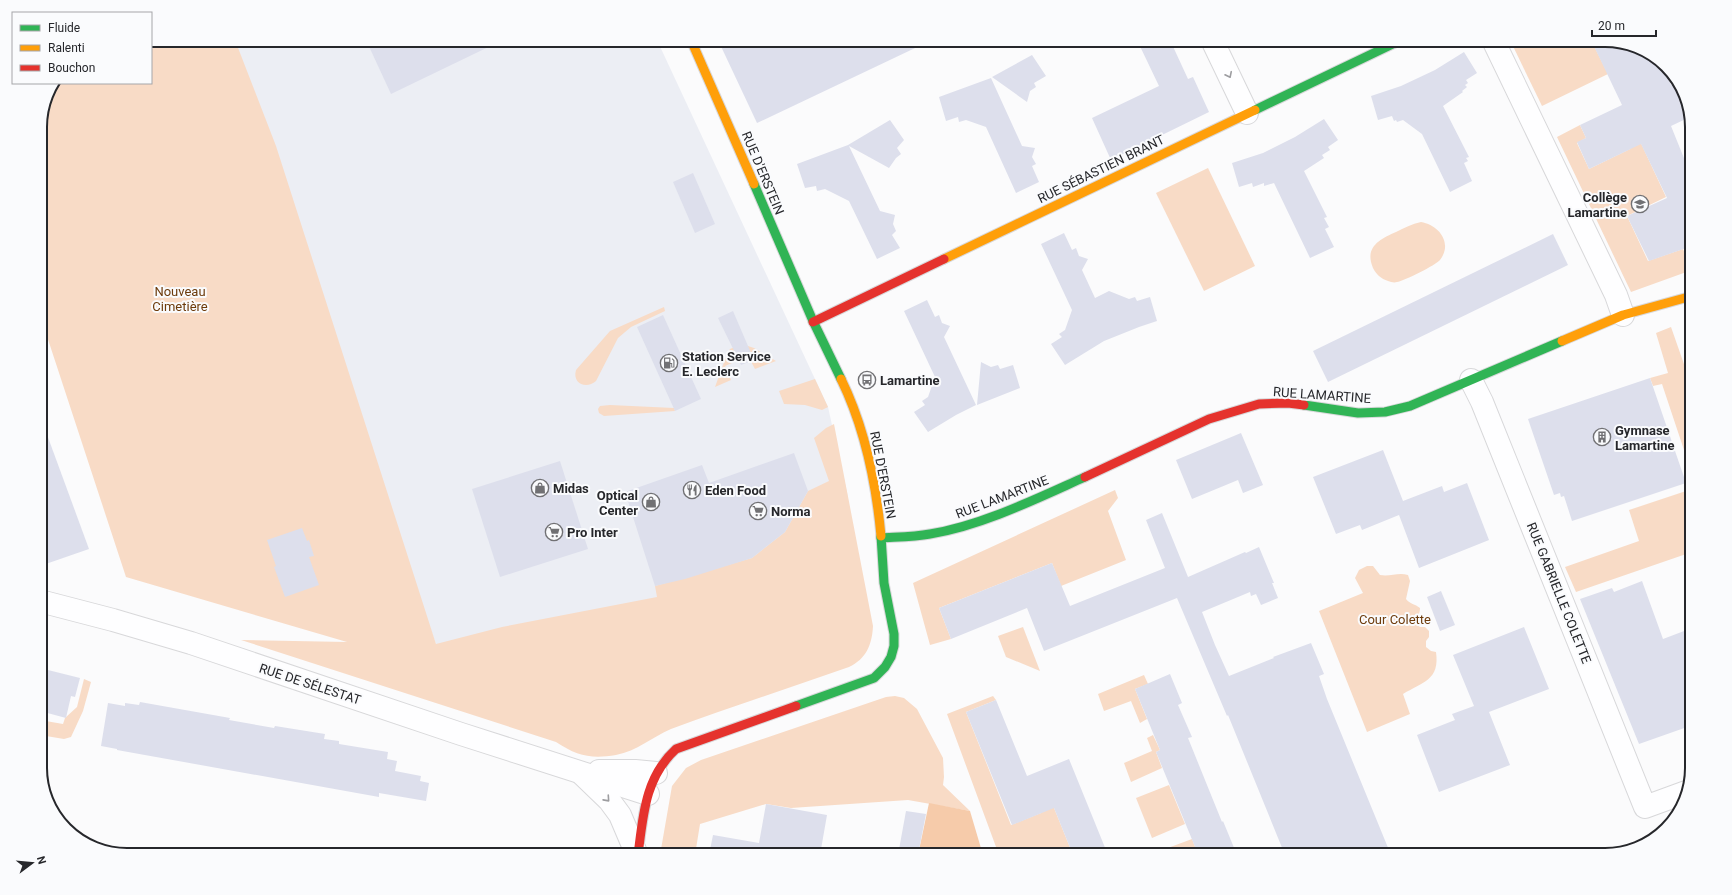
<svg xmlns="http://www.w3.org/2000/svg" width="1732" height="895" font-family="Roboto,sans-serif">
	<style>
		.built { fill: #eceef4 }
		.green { fill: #f8dbc6 }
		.forest { fill: #f6cbaa }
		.building { fill: #dddfec }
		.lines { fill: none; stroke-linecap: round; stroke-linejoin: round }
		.street-casing { stroke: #d8d8da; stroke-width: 24 }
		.fast-casing { stroke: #d8d8da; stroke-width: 11 }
		.slow-casing { stroke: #d8d8da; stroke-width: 11 }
		.jam-casing { stroke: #d8d8da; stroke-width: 11 }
		.street { stroke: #fefeff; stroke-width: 22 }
		.fast { stroke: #30b455; stroke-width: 9 }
		.slow { stroke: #ff9f0a; stroke-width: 9 }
		.jam { stroke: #e5322d; stroke-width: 9 }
		.oneway { stroke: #9d9da0 }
		.labels { text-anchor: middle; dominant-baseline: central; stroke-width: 4; stroke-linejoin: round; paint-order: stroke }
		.street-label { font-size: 13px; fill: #26272b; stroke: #fafbfd }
		.poi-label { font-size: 13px; font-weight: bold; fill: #26272b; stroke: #fafbfd; text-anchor: start }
		.park-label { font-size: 13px; fill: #6d3b0b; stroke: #fafbfd }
		.rim { fill: none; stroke: #26272b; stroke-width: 2 }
	</style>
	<rect width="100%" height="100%" fill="#fbfbfc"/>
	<path class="built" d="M223,40H657L828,407L848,497L759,567L697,589L437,647Z"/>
	<g class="green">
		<path d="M151,40H235L276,146L436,644L502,627L657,597L655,586L752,558L785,532L808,491L829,481L814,438L826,428L834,424L873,626C872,645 866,659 849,667C790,688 730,707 671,729C652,737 637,751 616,755C591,759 577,756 556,742L241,640L347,642L126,577L40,315V122L47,94L54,83H151Z"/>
		<path d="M1510,40H1591L1608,74L1542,106Z"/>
		<path d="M1580,125L1586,138L1577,143L1589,169L1630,149L1639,139L1666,197L1627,216L1648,261L1683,249L1692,270L1631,292L1557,137Z"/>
		<path d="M1208,168L1255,266L1204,291L1156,193Z"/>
		<path d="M1421,222C1439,225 1453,243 1440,260C1436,265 1404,281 1397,282C1394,283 1391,282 1388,281C1381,279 1376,274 1373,268C1364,247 1380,239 1396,232C1404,228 1412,224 1421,222Z"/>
		<path d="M664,307L665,311L631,327L618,338L596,381C586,390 572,383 576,370L610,331Z"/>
		<path d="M1671,327L1685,367L1692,365V474L1662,384L1653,386L1650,378L1668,373L1656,333Z"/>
		<path d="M742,344L754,348L776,361L755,369L748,356L725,366L731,380L715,387L727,354L730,349Z"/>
		<path d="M815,379L828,407L822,410L805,405L784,404L779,391Z"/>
		<path d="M610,405L674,408L675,411L604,416L599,413L598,409L600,406Z"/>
		<path d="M1692,489V552L1576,592L1565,567L1639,541L1629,510Z"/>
		<path d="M1115,490L1118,498L1108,511L1126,560L1061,586L1052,563L939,608L951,639L930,645L913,583Z"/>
		<path d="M1367,566H1373L1380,575C1390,577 1398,572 1408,575L1410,581L1406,599C1410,604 1415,604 1420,608C1420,615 1416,618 1416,624L1420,627H1425L1429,631V637L1426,641V647L1431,651L1436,652C1440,680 1423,682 1403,694L1410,714L1367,732L1319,611L1363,593L1355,578L1359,570Z"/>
		<path d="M1023,627L1040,671L1006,657L998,636Z"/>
		<path d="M1144,675L1148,684L1135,689L1147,719L1140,723L1131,701L1104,711L1098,694Z"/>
		<path d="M84,679L91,682L83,711L71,737L64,739L40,735V720L63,724L65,718L77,707Z"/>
		<path d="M895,696L904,698L917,709L943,758L944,777L943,785L970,811L908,800L791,808L766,804L700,824L695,855H660L672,786L686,768L701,760L886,697Z"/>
		<path d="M993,696L996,700L966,712L1011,825L1041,813L1050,798L1073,855H999L947,714Z"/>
		<path d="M1153,735L1160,750L1156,752L1162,768L1131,782L1124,763L1152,751L1147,738Z"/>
		<path d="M1169,785L1185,824L1152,838L1136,798Z"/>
		<path d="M1192,839L1198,854L1208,850L1210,855H1158L1157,852Z"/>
	</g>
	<path class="forest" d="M929,803L970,811L983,855H918Z"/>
	<g class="building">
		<path d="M366,40H503L391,94Z"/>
		<path d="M718,40H932L757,123Z"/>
		<path d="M1137,40H1170L1188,79L1193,77L1209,112L1111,160L1092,118L1159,86Z"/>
		<path d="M1591,40H1605L1643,49L1662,66L1671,85L1678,82L1690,117L1671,126L1692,178V246L1649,261L1627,216L1667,198L1641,144L1589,169L1577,142L1586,138L1580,125L1622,105Z"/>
		<path d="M1464,52L1477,73L1466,80L1468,83L1465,85L1467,87L1462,91L1463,92L1443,106L1469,157L1466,158L1468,161L1464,163L1472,181L1450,192L1422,134L1403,120L1397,122L1396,120L1394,121L1392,116L1378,120L1371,96L1401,86L1435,70Z"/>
		<path d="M1032,55L1046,76L1034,83L1036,87L1030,91L1027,102L992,77Z"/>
		<path d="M991,78L1022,146L1035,148L1032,157L1036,164L1032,166L1039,182L1016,193L986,127L966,120L959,122L958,117L946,121L939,97Z"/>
		<path d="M1324,119L1338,140L1328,147L1330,150L1322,155L1324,158L1304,171L1327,217L1324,218L1329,227L1325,229L1334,247L1310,258L1274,183L1264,186V183L1253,187L1252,183L1239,187L1232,163L1263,153L1295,137Z"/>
		<path d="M890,120L904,140L897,148L901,154L896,158L889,168L849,146L880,211L895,215L893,224L896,231L892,235L900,248L877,259L849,201L825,189L817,191L816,186L805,188L797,164L848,145Z"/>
		<path d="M693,173L715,224L695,233L673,182Z"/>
		<path d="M1064,233L1072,250L1076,248L1079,256L1088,259L1082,270L1095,298L1109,291L1129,299L1135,297L1137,301L1150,297L1157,321L1139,327L1104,341L1065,365L1051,344L1062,337L1059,334L1065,330L1072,310L1041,244Z"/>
		<path d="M1553,234L1568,265L1328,382L1313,351Z"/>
		<path d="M927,300L935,317L939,315L942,323L950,326L944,337L976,405L956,415L928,432L914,412L925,405L922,401L928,397L935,377L904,311Z"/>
		<path d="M733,311L754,360L741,365L718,318Z"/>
		<path d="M663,315L701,399L675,411L637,327Z"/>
		<path d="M981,362L991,367L998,365L1000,369L1013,365L1020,388L977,405Z"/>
		<path d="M1650,378L1686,483L1572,521L1564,496L1561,497L1560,493L1554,495L1528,419Z"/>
		<path d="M42,421L89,549L40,566V422Z"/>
		<path d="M1241,433L1263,485L1243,493L1238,480L1192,499L1176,460Z"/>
		<path d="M1383,450L1403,501L1442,486L1444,492L1467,483L1489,540L1419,568L1399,515L1362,530L1360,525L1336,534L1313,477Z"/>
		<path d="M794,453L808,491L785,532L752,558L685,579L655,586L625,492L702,465L709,483Z"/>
		<path d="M560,461L588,549L500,577L472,489Z"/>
		<path d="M1162,513L1188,577L1245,552L1246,553L1259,547L1274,583H1272L1278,598L1261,605L1256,594L1251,596L1250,592L1202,612L1215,645L1229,676L1274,658L1273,657L1311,643L1324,674L1319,676L1327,699L1391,855H1285L1228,715L1227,716L1177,598L1044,651L1027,608L951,639L939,608L1052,563L1070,606L1165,568L1146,520Z"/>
		<path d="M302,528L307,541L309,540L314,556L309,557L319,585L285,597L274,567L276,566L267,540Z"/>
		<path d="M1642,581L1663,639L1692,628V712L1685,714L1690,726L1639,744L1580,599L1612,588L1614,592Z"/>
		<path d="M1441,591L1455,625L1440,631L1427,597Z"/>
		<path d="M1524,627L1549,689L1489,712L1510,765L1439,792L1417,735L1455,720L1452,714L1474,706L1453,655Z"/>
		<path d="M40,668L80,678L75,697L71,696L66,718L40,711Z"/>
		<path d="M1170,674L1182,703L1178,705L1192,737L1188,738L1222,822L1223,821L1237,855H1210L1208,850L1198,854L1156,752L1160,750L1135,689Z"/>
		<path d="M996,700L1027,776L1069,759L1108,855H1073L1054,808L1012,825L966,712Z"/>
		<path d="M140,702L230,718L229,720L274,728L275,726L325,734L324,739L339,741V744L388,752L387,759L397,761L395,771L421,776L420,781L429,783L426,801L379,793V797L117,750V749L101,746L108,703L125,706V703L139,705Z"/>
		<path d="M766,804L827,815L820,855H709L713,835L759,843Z"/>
		<path d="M906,811L926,814L918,855H898Z"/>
	</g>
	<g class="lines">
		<defs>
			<g id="street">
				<path d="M1212,40L1247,113"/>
				<path d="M1493,40L1616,295L1623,315"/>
				<path d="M1471,380L1482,402L1645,807L1686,792"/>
				<path d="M40,601L113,620L191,643L461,734L648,794"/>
				<path d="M599,771H635L656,773"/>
				<path d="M582,774L609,800L620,815L637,855"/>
			</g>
			<g id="fast">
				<path d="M1255,110L1401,40"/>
				<path d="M754,184L813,321L841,379"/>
				<path d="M1304,405L1358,413L1385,412L1410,406L1562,341"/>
				<path d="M881,538C897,537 914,537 930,534C981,526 1038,498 1085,477"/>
				<path d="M796,706L874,678L885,667L891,657L894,646V634L884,583L881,536"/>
			</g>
			<g id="slow">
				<path d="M691,40L754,184"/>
				<path d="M944,259L1255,110"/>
				<path d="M1562,341L1623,315L1692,296"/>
				<path d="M841,379C865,428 876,482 881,536"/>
			</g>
			<g id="jam">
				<path d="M813,322L944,259"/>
				<path d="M1085,477L1209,419L1259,404L1288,403L1304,405"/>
				<path d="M638,855C643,816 645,777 676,749L796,706"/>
			</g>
		</defs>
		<use href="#street" class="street-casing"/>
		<use href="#fast" class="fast-casing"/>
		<use href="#slow" class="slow-casing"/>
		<use href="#jam" class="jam-casing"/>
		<use href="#street" class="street"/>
		<use href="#fast" class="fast"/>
		<use href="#slow" class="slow"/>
		<use href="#jam" class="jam"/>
	</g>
	<defs><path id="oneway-chevron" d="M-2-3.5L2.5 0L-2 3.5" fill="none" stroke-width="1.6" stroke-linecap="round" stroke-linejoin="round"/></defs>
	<g class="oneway">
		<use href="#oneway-chevron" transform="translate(1229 75) rotate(64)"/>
		<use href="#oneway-chevron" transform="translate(607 799) rotate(48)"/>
	</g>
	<defs>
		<symbol id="school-ring" viewBox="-11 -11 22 22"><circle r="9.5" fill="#fafbfd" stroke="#717174" stroke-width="1.5"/><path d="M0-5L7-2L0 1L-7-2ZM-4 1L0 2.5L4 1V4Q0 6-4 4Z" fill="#717174"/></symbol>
		<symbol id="fuel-ring" viewBox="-11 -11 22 22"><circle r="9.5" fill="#fafbfd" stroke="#717174" stroke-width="1.5"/><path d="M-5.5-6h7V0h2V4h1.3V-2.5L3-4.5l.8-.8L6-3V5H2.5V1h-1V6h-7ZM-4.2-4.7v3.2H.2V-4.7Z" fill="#717174"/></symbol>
		<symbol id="bus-ring" viewBox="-11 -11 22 22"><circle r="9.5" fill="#fafbfd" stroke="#717174" stroke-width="1.5"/><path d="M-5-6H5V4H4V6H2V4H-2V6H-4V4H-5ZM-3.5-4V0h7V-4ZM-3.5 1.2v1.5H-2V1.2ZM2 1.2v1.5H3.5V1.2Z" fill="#717174"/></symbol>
		<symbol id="building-ring" viewBox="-11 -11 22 22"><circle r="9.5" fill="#fafbfd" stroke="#717174" stroke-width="1.5"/><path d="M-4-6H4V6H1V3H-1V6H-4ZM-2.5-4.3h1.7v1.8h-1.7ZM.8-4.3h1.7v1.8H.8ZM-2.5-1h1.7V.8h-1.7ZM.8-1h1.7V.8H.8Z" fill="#717174"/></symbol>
		<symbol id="shop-ring" viewBox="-11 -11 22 22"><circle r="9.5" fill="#fafbfd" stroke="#717174" stroke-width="1.5"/><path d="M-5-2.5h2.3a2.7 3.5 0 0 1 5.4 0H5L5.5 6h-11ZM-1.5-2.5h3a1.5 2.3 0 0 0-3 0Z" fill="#717174"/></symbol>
		<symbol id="restaurant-ring" viewBox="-11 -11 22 22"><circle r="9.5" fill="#fafbfd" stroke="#717174" stroke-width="1.5"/><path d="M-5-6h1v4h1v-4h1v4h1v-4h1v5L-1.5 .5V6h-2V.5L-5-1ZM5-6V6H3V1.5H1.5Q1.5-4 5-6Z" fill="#717174"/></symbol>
		<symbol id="supermarket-ring" viewBox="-11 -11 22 22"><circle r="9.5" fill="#fafbfd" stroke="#717174" stroke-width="1.5"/><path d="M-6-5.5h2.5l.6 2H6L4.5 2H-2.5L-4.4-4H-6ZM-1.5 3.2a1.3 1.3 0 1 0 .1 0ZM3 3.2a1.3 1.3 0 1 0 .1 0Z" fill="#717174"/></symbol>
	</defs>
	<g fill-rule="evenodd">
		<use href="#school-ring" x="1630" y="194" width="20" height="20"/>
		<use href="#fuel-ring" x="659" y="353" width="20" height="20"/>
		<use href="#bus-ring" x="857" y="370" width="20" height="20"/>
		<use href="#building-ring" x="1592" y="427" width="20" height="20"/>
		<use href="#shop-ring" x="530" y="478" width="20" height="20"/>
		<use href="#restaurant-ring" x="682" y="480" width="20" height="20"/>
		<use href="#shop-ring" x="641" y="492" width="20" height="20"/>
		<use href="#supermarket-ring" x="748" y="501" width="20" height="20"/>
		<use href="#supermarket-ring" x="544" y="522" width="20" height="20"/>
	</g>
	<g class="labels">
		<g class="street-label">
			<text transform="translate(1101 169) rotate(-26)">RUE SÉBASTIEN BRANT</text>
			<text transform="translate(763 173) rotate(67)">RUE D'ERSTEIN</text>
			<text transform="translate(1322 395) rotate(4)">RUE LAMARTINE</text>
			<text transform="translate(883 475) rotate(79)">RUE D'ERSTEIN</text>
			<text transform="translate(1002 497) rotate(-21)">RUE LAMARTINE</text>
			<text transform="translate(1559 593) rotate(68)">RUE GABRIELLE COLETTE</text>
			<text transform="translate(310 684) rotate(18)">RUE DE SÉLESTAT</text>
		</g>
		<g class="poi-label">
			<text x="1627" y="197" text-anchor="end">Collège<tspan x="1627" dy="15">Lamartine</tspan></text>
			<text x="682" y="356">Station Service<tspan x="682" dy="15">E. Leclerc</tspan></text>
			<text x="880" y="380">Lamartine</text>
			<text x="1615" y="430">Gymnase<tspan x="1615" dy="15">Lamartine</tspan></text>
			<text x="553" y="488">Midas</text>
			<text x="705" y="490">Eden Food</text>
			<text x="638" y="495" text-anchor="end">Optical<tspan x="638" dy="15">Center</tspan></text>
			<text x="771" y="511">Norma</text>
			<text x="567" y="532">Pro Inter</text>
		</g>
		<g class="park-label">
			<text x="180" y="291">Nouveau<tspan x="180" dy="15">Cimetière</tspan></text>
			<text x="1395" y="619">Cour Colette</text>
		</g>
	</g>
	<path d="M0 0H1732V895H0ZM127 47H1605A80 80 0 0 1 1685 127V768A80 80 0 0 1 1605 848H127A80 80 0 0 1 47 768V127A80 80 0 0 1 127 47Z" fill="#fafbfd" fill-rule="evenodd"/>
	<path class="rim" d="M127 47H1605A80 80 0 0 1 1685 127V768A80 80 0 0 1 1605 848H127A80 80 0 0 1 47 768V127A80 80 0 0 1 127 47Z"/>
	<rect x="12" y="12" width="140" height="72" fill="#fafbfd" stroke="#a5a6a9"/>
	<rect x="20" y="25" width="20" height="6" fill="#30b455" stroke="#a5a6a9"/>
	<text x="48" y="32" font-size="12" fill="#26272b">Fluide</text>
	<rect x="20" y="45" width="20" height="6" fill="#ff9f0a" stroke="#a5a6a9"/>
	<text x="48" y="52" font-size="12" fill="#26272b">Ralenti</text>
	<rect x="20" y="65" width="20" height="6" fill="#e5322d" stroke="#a5a6a9"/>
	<text x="48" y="72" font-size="12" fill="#26272b">Bouchon</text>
	<g transform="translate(32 863) rotate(74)" stroke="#fafbfd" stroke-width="3" paint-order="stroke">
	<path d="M0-3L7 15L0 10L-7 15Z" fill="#26272b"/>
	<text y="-6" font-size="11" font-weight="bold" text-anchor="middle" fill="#26272b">N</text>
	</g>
	<path d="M1592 30v6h64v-6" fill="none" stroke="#26272b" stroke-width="2"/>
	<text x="1598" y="30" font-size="12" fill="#26272b" stroke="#fafbfd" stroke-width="3" paint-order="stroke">20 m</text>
</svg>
